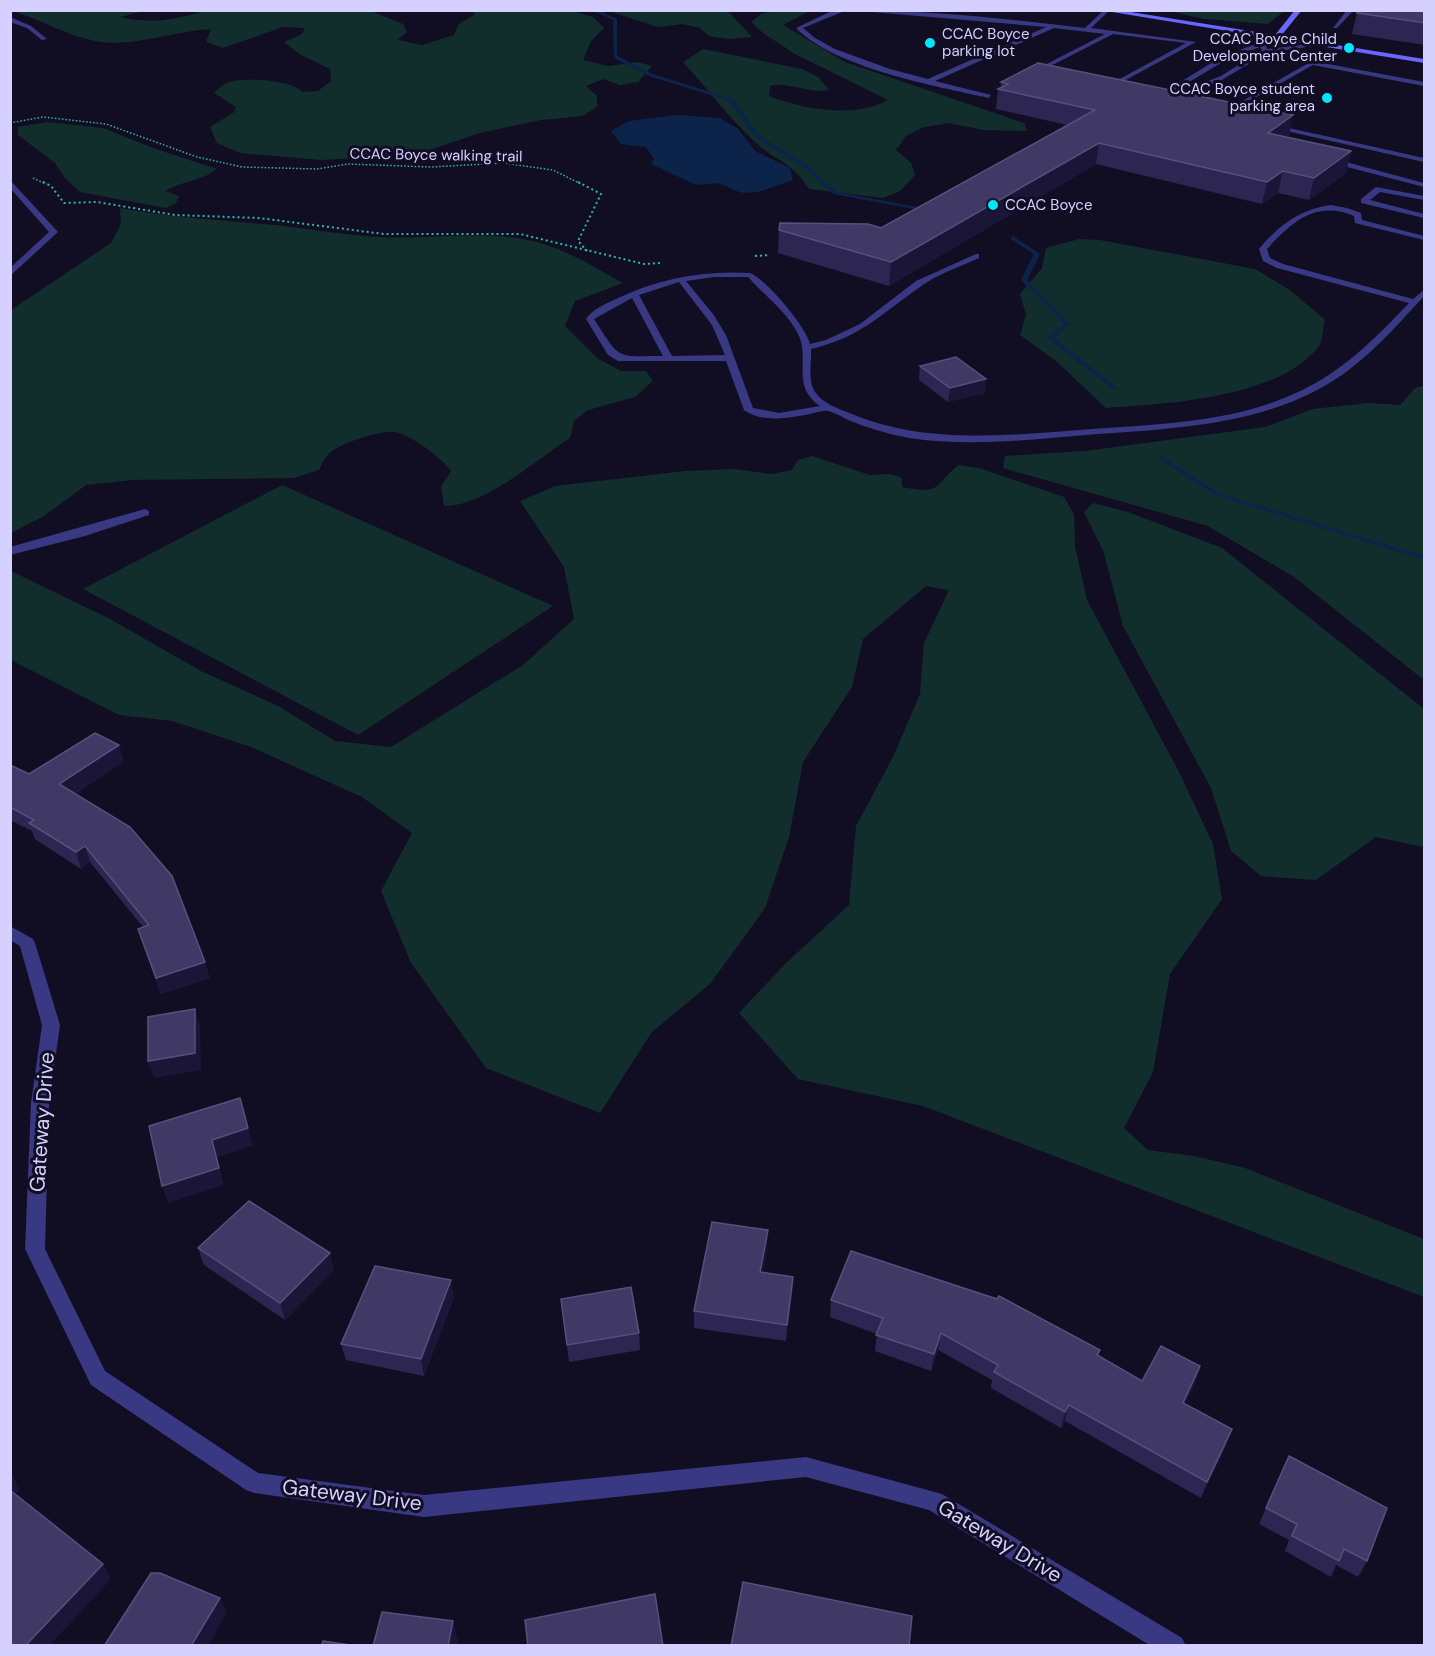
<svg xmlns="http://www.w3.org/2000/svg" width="1435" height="1656" font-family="'DM Sans',sans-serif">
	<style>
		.green { fill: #112e2c }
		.water { fill: #0c2449 }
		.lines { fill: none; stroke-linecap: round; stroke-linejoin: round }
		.stream { fill: #0c2449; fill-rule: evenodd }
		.path-far1 { stroke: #2cb7ac; stroke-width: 1.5; stroke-dasharray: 1.5 2; stroke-linecap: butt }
		.path { stroke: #2cb7ac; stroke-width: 2; stroke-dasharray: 2 3; stroke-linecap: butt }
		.lane { fill: #393883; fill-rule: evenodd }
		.street { fill: #393883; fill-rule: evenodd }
		.secondary { fill: #6867ff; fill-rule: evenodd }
		.wall { fill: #2e2652 }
		.shaded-wall { fill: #1b1538 }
		.building { fill: #403865; stroke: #57507d; stroke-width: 1.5 }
		.poi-dot { fill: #00e7fb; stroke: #110e24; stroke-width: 2 }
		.labels { text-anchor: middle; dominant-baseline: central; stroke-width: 6; stroke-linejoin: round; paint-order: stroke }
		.far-poi-label { font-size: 15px; fill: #d5d0ff; stroke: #110e24; text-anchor: start }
		.far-street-label { font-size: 15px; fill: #d5d0ff; stroke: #110e24 }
		.near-street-label { font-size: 21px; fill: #d5d0ff; stroke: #110e24 }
	</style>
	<rect width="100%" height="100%" fill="#110e24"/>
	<g class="green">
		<path d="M204,11H371L403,24L407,32L397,40L422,45L454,35L459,24L475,14L471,11H572L593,17L604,28L591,41L583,60L608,66L638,62L652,66L638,82L620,85L603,79L586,86L597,96V107L583,116L541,120L480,133L414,155L321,160L240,153L217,143L210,127L233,113L236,107L214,93C218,89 223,84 229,82C245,77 292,80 302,92L318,91L331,81L330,69L299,54L284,42L302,34L305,28L283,27L223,48L206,42L211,29C175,31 137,46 102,42C67,37 42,19 11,11H144L120,17C145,24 179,20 204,11Z"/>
		<path d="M609,11H728L752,37L728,39L709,36L700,28L683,24L658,27Z"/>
		<path d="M775,11H810L783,25L845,62L1024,123L1027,131L983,130L949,123L924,127L906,136L896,150L911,163L915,175L900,191L883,198L809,189C793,162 775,161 754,141C728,117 707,88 683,62L703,49L802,69L818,77L829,90C808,94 787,81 770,86L769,96C802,109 855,119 888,100L795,54L763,33L751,22L761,14Z"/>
		<path d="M1169,11H1284L1268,24L1204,19Z"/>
		<path d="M47,122L103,128L153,148L217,169C202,181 182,181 165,191L179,196L176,203L166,208L80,192L65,178L55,163L18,135V127Z"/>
		<path d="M120,208C168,217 216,220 264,224C302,227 340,235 378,237C428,240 488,229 537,242C567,250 596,268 623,283L575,301L565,326L597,358L621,371H646L653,381L635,397L588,410L574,421L570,438C537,459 484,507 444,506L441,487L451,471C443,459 409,433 394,432C380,430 343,443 332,451C326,455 322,464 319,470L294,478L133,480L86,485L44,516L11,533V310L111,243L121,224Z"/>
		<path d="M1079,239L1100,240L1255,269L1290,290L1325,320C1323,327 1323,340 1319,346C1280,398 1166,404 1106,408L1056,361L1020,335L1026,315L1020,294L1042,268L1046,248Z"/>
		<path d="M1424,386V680L1294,577L1208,526L1003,468L1005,456L1085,451L1265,427L1313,409L1369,403L1400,405L1415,388Z"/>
		<path d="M812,456L870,475L891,474L902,478V487C940,494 932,489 958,465L979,468L1064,497L1074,514L1075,546L1087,600L1179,772L1213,844L1222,899L1170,974L1153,1072L1124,1128L1148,1150L1194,1156L1245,1168L1424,1239V1297L923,1106L798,1079L739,1013L785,964L849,905L856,826L893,757L920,694L924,643L949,590L926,586L863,639L852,687L803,762L789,837L765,908L710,984L652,1032L600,1113L486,1068L411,963L381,891L412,833L362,797L251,747L172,721L119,715L11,660V571L108,618L201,671L278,706L335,741L391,747L523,665L574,619L564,567L520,501L555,486L685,471L734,469L772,474L792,470L798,460Z"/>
		<path d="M282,485L553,606L358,735L83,589Z"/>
		<path d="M1093,503L1128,512L1222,548L1424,709V847L1376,837L1316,880L1261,876L1231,851L1211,788L1123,626L1104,553L1084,512Z"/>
	</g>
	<path class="water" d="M677,115L720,118L738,129L755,151L790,168L793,180L758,192L742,193L718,183L696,185L651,164L654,159L646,147L621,144L611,131L629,121Z"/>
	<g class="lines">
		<g class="stream">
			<path d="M591,10H598L617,19V56L653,74L733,99L760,136L807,165L837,192L928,209L925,211L833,194L803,167L756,138L729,101L649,76L614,58L613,20Z"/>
			<path d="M1013,236L1040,254L1027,280L1070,324L1054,338L1118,388V390H1114L1047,338L1064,324L1021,280L1034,254L1011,239V237Z"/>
			<path d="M1161,456L1219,493L1424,556V560L1215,495L1159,459V457Z"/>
		</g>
		<g class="path-far1">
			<path d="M10,123L43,117L106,124L197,157L242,167L317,169L348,164L431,167L503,163L553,170L581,184"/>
			<path d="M33,178L46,184"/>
		</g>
		<g class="path">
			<path d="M43,182L51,186L64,203L97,202L175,215L259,218L384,234H520L644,264L660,263"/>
			<path d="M578,182L601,194L578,241L587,251"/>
			<path d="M755,256L769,255"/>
		</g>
		<g class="lane">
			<path d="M834,10H847L803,28L815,38L835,49L890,69L928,79L1046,27L849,10C928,10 1007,19 1085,28L1104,10H1110L1091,28L1196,42L1107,90L1105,87L1186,43L1113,34L1035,74H1031V72L1105,34L1054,28L935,81L991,95L989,98C935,86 835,68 796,28Z"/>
			<path d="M1347,10H1354L1337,28H1333Z"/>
			<path d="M1274,37L1279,38L1266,45L1267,49L1317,43L1320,45L1267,53L1215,84L1177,97L1174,95V86L1221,57ZM1260,47L1262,50L1221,76L1180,92L1179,88L1226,60Z"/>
			<path d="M1312,61L1424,82V86L1313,65L1228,113L1223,112Z"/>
			<path d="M1271,124L1424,158V162L1269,127Z"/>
			<path d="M1331,158L1424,183V187L1328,162L1327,160Z"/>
			<path d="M1376,187L1424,196V200L1380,192L1370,200L1424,214V218L1361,203V199Z"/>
			<path d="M1331,205L1347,208L1361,213L1362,220L1424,236V240L1355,223L1354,216C1316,200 1292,222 1267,249L1270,258L1283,264L1413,299L1424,290V296C1393,330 1361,367 1319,389C1248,427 1165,429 1086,435C1027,440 967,447 909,438C888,434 868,428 848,420C842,417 834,412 828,411C823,410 815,413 810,414C790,418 761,423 744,410L726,361H618L608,355L586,319C593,309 605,304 616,299C657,279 703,270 750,273C767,280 805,326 810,344L826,340L860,324L916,281L976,254H979V258C960,267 937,274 920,287C880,315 861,337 811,349C812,363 807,382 816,393C823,403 836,408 847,412C925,446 1009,435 1092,429C1161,424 1233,422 1296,393C1341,373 1376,338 1409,303L1277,268L1263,261L1259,249C1278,226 1300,209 1331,205ZM714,277H748C764,295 787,312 798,334C811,360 790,385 820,406L779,413L753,408L726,335L713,314L686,281ZM679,282L712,325L725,355L672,356L639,295ZM632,298L663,356C615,356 621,361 594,319Z"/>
		</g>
		<g class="street">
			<path d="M10,17L31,26L47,39L42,40L27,28L10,22Z"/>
			<path d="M10,180L58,232L10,276V268L49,232L10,188Z"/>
			<path d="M145,509L149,511V515L85,536L10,555V547Z"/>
			<path d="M10,926L33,939L35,943L60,1025L49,1103L45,1249L105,1371L258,1473L424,1495L806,1457L942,1494L1182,1638L1186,1646H1151L929,1510L806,1477L424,1517L254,1493L246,1490L91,1385L25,1249L31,1103L42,1025L20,946L10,940Z"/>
		</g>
		<path class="secondary" d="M1100,10H1118L1275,35L1295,10H1302L1281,36L1424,59V63Z"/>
	</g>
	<g class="wall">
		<path d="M1425,10V45L1352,34L1357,13Z"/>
		<path d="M1001,82L1289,136L1286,137L1351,151L1346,173L1309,200L1278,193L1262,204L1096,164L889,286L778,253L779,230L881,228L1067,125L996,109L998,89L1001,88Z"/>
		<path d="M920,366L985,393L948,402L919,380Z"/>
		<path d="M124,761L75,794L210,978L161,994L138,929L143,927L90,862L81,869L35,839L32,831L10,820V765L29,774Z"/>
		<path d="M767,1247L762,1273L793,1277L792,1294L786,1341L694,1328V1311Z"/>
		<path d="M198,1248L334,1270L285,1320L204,1265Z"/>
		<path d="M454,1297L424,1376L346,1360L341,1344Z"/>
		<path d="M561,1299L639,1333L640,1350L569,1362Z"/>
		<path d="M831,1300L1100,1350L1098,1356L1142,1381L1200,1366L1195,1383L1184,1404L1226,1445L1201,1498L1065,1421L1061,1428L991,1388L992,1380L938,1350L931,1371L875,1351L877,1334L830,1317Z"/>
		<path d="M1289,1456L1367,1561L1358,1577L1336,1565L1331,1577L1285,1551L1289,1540L1259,1524Z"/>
	</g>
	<g class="shaded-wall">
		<path d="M1293,115L1289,136L1263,154L1268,133Z"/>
		<path d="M1099,143L1096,164L889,286L891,262Z"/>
		<path d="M1351,151L1346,173L1309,200L1314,178Z"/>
		<path d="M1283,171L1278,193L1262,204L1267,182Z"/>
		<path d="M986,379L985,393L948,402L950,388Z"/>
		<path d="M119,745L124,761L64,801L59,784Z"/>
		<path d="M85,846L90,862L81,869L76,852Z"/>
		<path d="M205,962L210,978L161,994L156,978Z"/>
		<path d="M195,1009L200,1027L201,1070L154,1078L148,1061Z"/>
		<path d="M240,1098L253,1146L217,1157L224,1185L168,1203L162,1186L212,1140Z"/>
		<path d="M768,1230L767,1247L760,1289V1272Z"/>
		<path d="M330,1253L334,1270L285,1320L280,1303Z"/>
		<path d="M793,1277L792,1294L786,1341L787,1325Z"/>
		<path d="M451,1280L454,1297L424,1376L421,1359Z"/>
		<path d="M941,1333L938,1350L931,1371L934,1354Z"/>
		<path d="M1200,1366L1195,1383L1177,1419L1183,1403Z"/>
		<path d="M1069,1405L1065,1421L1061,1428L1065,1412Z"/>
		<path d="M1232,1429L1226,1445L1201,1498L1207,1482Z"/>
		<path d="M11,1473L20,1490L10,1498Z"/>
		<path d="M103,1564L111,1579L49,1646H25Z"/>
		<path d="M220,1598L227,1613L208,1646H191Z"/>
		<path d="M453,1621L459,1644L458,1646H448Z"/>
	</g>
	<g class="building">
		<path d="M1360,10H1425V23L1357,13Z"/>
		<path d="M1038,63L1293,115L1268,133L1351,151L1314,178L1283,171L1267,182L1099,143L891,262L779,230L780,223L868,224L881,228L1095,110L998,89L1008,84L1001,82Z"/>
		<path d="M956,357L986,379L950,388L920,366Z"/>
		<path d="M95,733L119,745L59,784L130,827L172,876L205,962L156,978L138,929L149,925L85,846L76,852L29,823L34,820L10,807V765L29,774Z"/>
		<path d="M195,1009V1053L148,1061V1017Z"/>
		<path d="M240,1098L248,1128L212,1140L219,1168L162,1186L149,1126Z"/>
		<path d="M249,1201L330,1253L280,1303L198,1248Z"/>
		<path d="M712,1222L768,1230L760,1272L793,1277L787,1325L694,1311Z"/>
		<path d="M851,1251L997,1299L999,1296L1100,1350L1097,1355L1142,1381L1161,1346L1200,1366L1183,1403L1232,1429L1207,1482L1069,1405L1065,1412L994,1372L998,1365L941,1333L934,1354L876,1335L883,1318L831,1300Z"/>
		<path d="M375,1266L451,1280L421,1359L341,1344Z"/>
		<path d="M631,1287L639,1333L567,1345L561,1299Z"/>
		<path d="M1289,1456L1387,1508L1367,1561L1344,1549L1339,1561L1292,1536L1297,1524L1266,1508Z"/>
		<path d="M10,1490L103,1564L25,1646H10Z"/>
		<path d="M151,1573H160L220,1598L191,1646H104Z"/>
		<path d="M743,1582L912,1616L909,1646H731Z"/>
		<path d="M655,1594L663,1646H528L525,1620Z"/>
		<path d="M382,1612L453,1621L448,1646H373Z"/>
		<path d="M323,1641L357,1646H321Z"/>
	</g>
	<g class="poi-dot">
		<circle cx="930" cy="43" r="6"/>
		<circle cx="1349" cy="48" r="6"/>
		<circle cx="1327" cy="98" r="6"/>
		<circle cx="993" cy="205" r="6"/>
	</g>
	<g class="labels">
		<g class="far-poi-label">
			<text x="942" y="34">CCAC Boyce<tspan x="942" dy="17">parking lot</tspan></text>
			<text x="1337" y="39" text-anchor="end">CCAC Boyce Child<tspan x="1337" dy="17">Development Center</tspan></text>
			<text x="1315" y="89" text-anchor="end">CCAC Boyce student<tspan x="1315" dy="17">parking area</tspan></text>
			<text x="1005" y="205">CCAC Boyce</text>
		</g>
		<g class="far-street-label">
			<text transform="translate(436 155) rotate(1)">CCAC Boyce walking trail</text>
		</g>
		<g class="near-street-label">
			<text transform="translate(42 1122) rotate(-86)">Gateway Drive</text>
			<text transform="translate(352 1495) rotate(7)">Gateway Drive</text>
			<text transform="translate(1000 1541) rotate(31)">Gateway Drive</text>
		</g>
	</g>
	<rect width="1435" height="1656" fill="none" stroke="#d5d0ff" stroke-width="24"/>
</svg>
